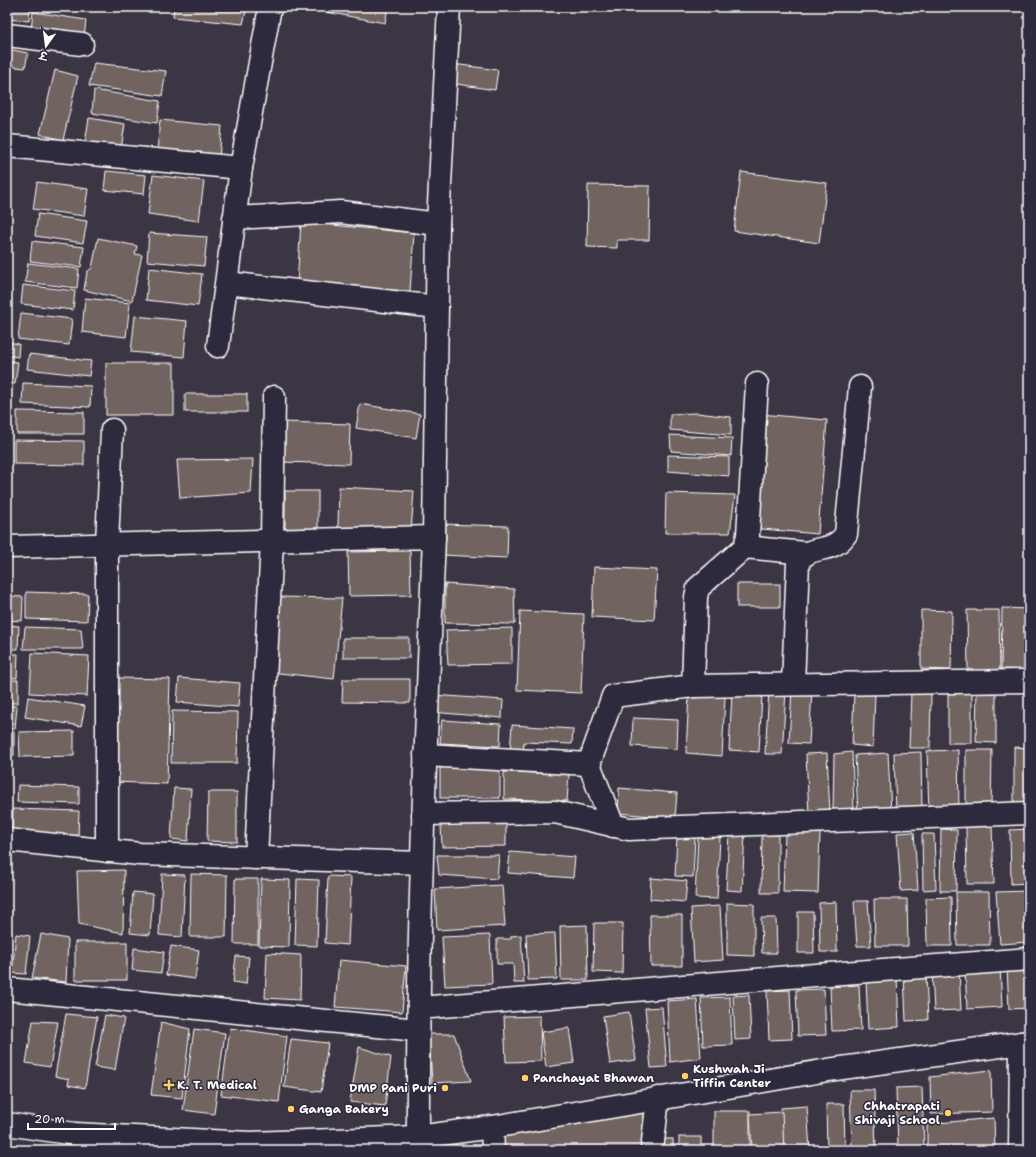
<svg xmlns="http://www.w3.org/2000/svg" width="1036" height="1157" font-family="'Shantell Sans','Playpen Sans Deva',sans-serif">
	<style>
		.building { fill: #716460; stroke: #fff }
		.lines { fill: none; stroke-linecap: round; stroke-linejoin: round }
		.minor-casing { stroke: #fff; stroke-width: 25 }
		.minor { stroke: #2f2a3d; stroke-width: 22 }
		.poi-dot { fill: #ffd166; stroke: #2f2a3d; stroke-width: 1.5 }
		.labels { text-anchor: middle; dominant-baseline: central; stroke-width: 3; stroke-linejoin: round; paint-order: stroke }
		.poi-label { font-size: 12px; font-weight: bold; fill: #fff; stroke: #2f2a3d; text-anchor: start }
	</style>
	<rect width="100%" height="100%" fill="#3c3644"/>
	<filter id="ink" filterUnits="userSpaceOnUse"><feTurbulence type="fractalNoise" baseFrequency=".025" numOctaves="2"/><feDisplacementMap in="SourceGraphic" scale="8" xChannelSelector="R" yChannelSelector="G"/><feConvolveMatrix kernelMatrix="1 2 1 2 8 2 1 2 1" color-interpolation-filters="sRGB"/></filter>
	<g filter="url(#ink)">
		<g class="building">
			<path d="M7,7H30L29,21L7,19Z"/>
			<path d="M174,7H247L243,24L173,17Z"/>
			<path d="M311,7H388L385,23L310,9Z"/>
			<path d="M33,12L86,20L84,38L31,30Z"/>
			<path d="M7,49L28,53L25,68L7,66Z"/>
			<path d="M94,63L166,71L162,96L89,86Z"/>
			<path d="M453,64L498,70L495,90L450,83Z"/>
			<path d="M55,70L78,76L63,140L40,134Z"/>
			<path d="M94,90L160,101L157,123L92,113Z"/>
			<path d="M89,118L125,124L121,149L85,143Z"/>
			<path d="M160,120L222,126L219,158L157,151Z"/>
			<path d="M106,171L146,175L144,194L104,190Z"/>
			<path d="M741,172L827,183L819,243L734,231Z"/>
			<path d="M153,175L204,181L199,221L148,214Z"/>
			<path d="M37,182L88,189L84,216L33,209Z"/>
			<path d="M588,185L650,186L649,240H617V248L587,247Z"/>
			<path d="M38,214L87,221L83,243L35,236Z"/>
			<path d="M301,222L414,233L410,291L297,285Z"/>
			<path d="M149,233L207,237L204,266L147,261Z"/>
			<path d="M98,238L137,246L135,254L142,255L132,301L84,290L87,272L92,268Z"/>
			<path d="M32,241L84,247L81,267L30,261Z"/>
			<path d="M28,263L79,269L77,288L25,282Z"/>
			<path d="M149,268L202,274L198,306L146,300Z"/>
			<path d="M23,285L75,291L73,310L21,304Z"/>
			<path d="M85,298L130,303L126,337L82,332Z"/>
			<path d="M21,313L72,319L69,345L18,339Z"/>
			<path d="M135,316L187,321L184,357L131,352Z"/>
			<path d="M7,342L19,344L18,357L7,355Z"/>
			<path d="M29,354L91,361L89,376L27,369Z"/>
			<path d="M7,361L18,362L15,384L7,383Z"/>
			<rect x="106" y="363" width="68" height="52"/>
			<path d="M23,383L91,386L90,407L22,404Z"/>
			<rect x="7" y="389" width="2" height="23"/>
			<rect x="185" y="394" width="62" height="18"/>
			<path d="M360,404L420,414L416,438L356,428Z"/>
			<path d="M17,411L84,412V434H17Z"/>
			<path d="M697,413L731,417V435L670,430V414Z"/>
			<path d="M760,414L827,420L818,534L751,528Z"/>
			<path d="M280,422L350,424L349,464L279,462Z"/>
			<path d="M670,435L732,438L731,456L671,451Z"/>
			<path d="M14,440L84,441V465L14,464Z"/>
			<path d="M668,455L729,457V476L668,471Z"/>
			<path d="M253,459L251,493L180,498L177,460Z"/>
			<path d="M339,487L414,491L411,532L338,528Z"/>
			<rect x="285" y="491" width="33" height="41"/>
			<path d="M666,493L735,495L730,533H665Z"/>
			<path d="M441,524L508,526L507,558L440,555Z"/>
			<path d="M410,551L411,595L349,596L348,552Z"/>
			<path d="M594,567L657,570L654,620L592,617Z"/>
			<path d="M445,584L514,589L515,624L445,623Z"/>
			<rect x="737" y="584" width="43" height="23"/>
			<path d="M26,592L88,594L87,621L26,619Z"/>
			<path d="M7,596L23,597L22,621L7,620Z"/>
			<path d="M276,597L342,598L334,679L270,672Z"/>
			<path d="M1002,608L1029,609V670L1001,669Z"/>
			<path d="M921,610L952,611L951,670L921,669Z"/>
			<path d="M967,610H999L1000,671H968Z"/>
			<path d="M520,611L584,614L581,693L517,690Z"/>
			<path d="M7,625L19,626L18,649H7Z"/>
			<path d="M25,627L81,629L83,649H23Z"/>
			<path d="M512,628V664L448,665L446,630Z"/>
			<rect x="343" y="638" width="66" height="20"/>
			<path d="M32,653L89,656L87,696L30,693Z"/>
			<path d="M7,654H18L17,678L7,677Z"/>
			<path d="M116,678L170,679L167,784L113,782Z"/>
			<path d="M179,678L240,683L238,707L177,702Z"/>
			<path d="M343,679H410V703L342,702Z"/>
			<rect x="7" y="680" width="11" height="23"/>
			<rect x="948" y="686" width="24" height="57"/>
			<path d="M977,687H996V743L976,742Z"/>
			<path d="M792,688L812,690L809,744L789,743Z"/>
			<path d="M769,690L786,691L782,754H765Z"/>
			<path d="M732,692L762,694L759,752L729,750Z"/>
			<path d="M911,692H931L930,748H909Z"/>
			<path d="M854,693L875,694L873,747L852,745Z"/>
			<path d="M689,694L725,697L722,756L686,753Z"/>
			<path d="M433,695L503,700L502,718L431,712Z"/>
			<path d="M28,697L85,706L81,726L25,717Z"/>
			<path d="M7,706H17L15,729H7Z"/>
			<path d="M172,711L238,712L237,763H171Z"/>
			<path d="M633,718L678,720L677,749L632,746Z"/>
			<path d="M442,720L501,724L500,746L440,743Z"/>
			<path d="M512,725L573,729L572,744L524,742L523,753L510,752Z"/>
			<path d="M74,731V756L20,757L19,732Z"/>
			<rect x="7" y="732" width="7" height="23"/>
			<path d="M1014,747L1029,748V804L1014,805Z"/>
			<path d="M958,750L959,812L929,813L927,751Z"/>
			<path d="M966,750H992L991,808L966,809Z"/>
			<path d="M852,752L854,810L833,812L834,754Z"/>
			<path d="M921,752L922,811H896L894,753Z"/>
			<path d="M827,753L830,813L809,814L806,754Z"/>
			<path d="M888,753L891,812L858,814L855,755Z"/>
			<rect x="440" y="766" width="60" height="32"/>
			<path d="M504,772L569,774L567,801L504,799Z"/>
			<path d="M18,785L79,787V804L17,802Z"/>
			<path d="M174,788L191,789L188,841L171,839Z"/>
			<path d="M619,788L677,793L675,818L618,813Z"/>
			<path d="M208,792H237V842L207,841Z"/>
			<path d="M13,809L79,811L78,837L12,834Z"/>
			<path d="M506,823V846L442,847L441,824Z"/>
			<path d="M992,826L994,884H967L966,827Z"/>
			<path d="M941,829L957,830L956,891H940Z"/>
			<path d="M1029,829V883L1011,884L1010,830Z"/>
			<path d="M729,832L745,833L742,891L726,890Z"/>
			<path d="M785,832L820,833L818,893L783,892Z"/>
			<path d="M914,832L918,890L901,891L897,833Z"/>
			<path d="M762,834L778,835V893H761Z"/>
			<path d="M922,834H934L936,889L923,890Z"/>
			<path d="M698,836L720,837L717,899L695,898Z"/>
			<path d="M677,837H695L693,877L675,876Z"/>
			<path d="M510,852L575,857L573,878L508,873Z"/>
			<path d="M437,855H499L497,879L439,875Z"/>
			<path d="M124,870L123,933L79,924L77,871Z"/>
			<path d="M162,874L185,875L182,937L159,935Z"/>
			<path d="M191,874L227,875L226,937H190Z"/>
			<path d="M328,876L351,877L348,945L325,943Z"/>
			<path d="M651,878L687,881L685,902L650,899Z"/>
			<path d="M235,879H258V944H234Z"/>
			<path d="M261,879L290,880L289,947L259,946Z"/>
			<path d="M297,879L319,880L317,946L295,945Z"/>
			<path d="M502,885L505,926L437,930L435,889Z"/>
			<path d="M1029,891V942L1000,944L996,892Z"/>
			<path d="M133,892L153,894L150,935L130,933Z"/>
			<path d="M956,892H989L990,945H957Z"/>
			<path d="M951,897L952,946H927L926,898Z"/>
			<path d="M874,899H907L908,946H875Z"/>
			<path d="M854,901H868L871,946H857Z"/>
			<path d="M836,902L837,952H820L819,903Z"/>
			<path d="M727,903L754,904V956L727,955Z"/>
			<path d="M720,906L723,960L694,962L691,908Z"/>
			<path d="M798,912H813L814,953H798Z"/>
			<path d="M650,915H682V966H651Z"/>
			<path d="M761,918H776L777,953H762Z"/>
			<path d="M594,923H623L622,973L593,972Z"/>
			<path d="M587,925L588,980H561L560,926Z"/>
			<path d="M555,933L557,979L528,980L526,934Z"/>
			<path d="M16,934L30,936L26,974L12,973Z"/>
			<path d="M41,934L68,939L66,982L32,978Z"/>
			<path d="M490,935L492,984L445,986L442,937Z"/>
			<path d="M521,935L524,983H514L513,964H497V939H511V936Z"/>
			<rect x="75" y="942" width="52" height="38"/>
			<path d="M171,946L199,950L195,979L166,975Z"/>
			<path d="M134,948L164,952L161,973L132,970Z"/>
			<path d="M267,953L301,955L300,1000L265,998Z"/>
			<path d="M236,956L249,957L246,984L233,982Z"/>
			<path d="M339,960L406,966L402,1012L335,1007Z"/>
			<path d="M1000,966L1002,1007L967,1009L965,968Z"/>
			<path d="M1007,968H1029V1008L1009,1009Z"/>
			<path d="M959,970L961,1010L934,1011L932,972Z"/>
			<path d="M926,974L928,1020L906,1021L904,975Z"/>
			<path d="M897,977L899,1027L868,1029L866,979Z"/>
			<path d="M859,985L861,1030L832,1031L830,987Z"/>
			<path d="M824,989L826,1035L798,1036L796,990Z"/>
			<path d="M790,990L792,1039L769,1040L767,991Z"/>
			<path d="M749,995L751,1039L735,1040L733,996Z"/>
			<path d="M730,997L732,1045L703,1046L701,998Z"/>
			<path d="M697,999L701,1058L670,1062L667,1001Z"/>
			<path d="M662,1007L667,1067L651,1068L645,1008Z"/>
			<path d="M629,1012L636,1060L610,1064L603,1016Z"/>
			<path d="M66,1014L97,1017L85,1088L68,1085L69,1079L55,1076Z"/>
			<path d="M105,1015L124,1018L115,1070L95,1067Z"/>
			<path d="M540,1016L541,1061L506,1062L504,1017Z"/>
			<path d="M33,1021L58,1022L50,1067L26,1063Z"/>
			<path d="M161,1022L190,1029L182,1098L151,1095Z"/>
			<path d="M230,1028L287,1036L279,1102L221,1095Z"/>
			<path d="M569,1028L574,1063L546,1067L541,1032Z"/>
			<path d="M194,1029L225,1033L214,1114L183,1110Z"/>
			<path d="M429,1034H454L471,1081L432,1083Z"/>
			<path d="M291,1039L328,1043L321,1092L284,1087Z"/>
			<path d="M359,1047L391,1057L385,1106L350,1102Z"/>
			<path d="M991,1070L992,1112L931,1114L930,1077Z"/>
			<path d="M922,1087L924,1147L898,1148L896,1088Z"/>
			<path d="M850,1090H874L876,1150H852Z"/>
			<path d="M658,1098L652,1150H493L492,1127Z"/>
			<path d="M826,1104H844L845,1150H827Z"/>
			<path d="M807,1106L810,1150H784L781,1108Z"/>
			<rect x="714" y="1111" width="36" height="39"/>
			<path d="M782,1112L784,1150H752L750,1114Z"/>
			<path d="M994,1118L995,1150H927V1124Z"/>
			<rect x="679" y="1137" width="22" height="13"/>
			<rect x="654" y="1139" width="19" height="11"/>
		</g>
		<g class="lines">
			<defs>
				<g id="minor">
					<path d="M7,35L82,44"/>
					<path d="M7,146L241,168"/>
					<path d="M234,218L341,212L438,224"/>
					<path d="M227,283L437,307"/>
					<path d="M218,346L241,168L270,7"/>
					<path d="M434,537L438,224L449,7"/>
					<path d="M7,547L434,537C426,737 417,937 418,1137"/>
					<path d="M745,547L805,553"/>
					<path d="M793,684L798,562C812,542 831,556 846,534L860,387"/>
					<path d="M693,686L696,597L698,588L745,547L748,535L757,384"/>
					<path d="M425,755L589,764"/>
					<path d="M423,814L555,812L629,829L1029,813"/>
					<path d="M613,826L589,764L613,696L693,686L1029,681"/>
					<path d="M7,840L140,854L421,863"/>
					<path d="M107,851V544L112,430"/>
					<path d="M256,858L272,541L274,397"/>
					<path d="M7,989L417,1030"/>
					<path d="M419,1008L789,977L1029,959"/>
					<path d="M7,1124L75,1134L250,1143L418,1137L492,1127L828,1070L1029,1042"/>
					<path d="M492,1127L493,1150"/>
					<path d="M652,1150L658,1098"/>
					<path d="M1020,1150L1021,1043"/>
				</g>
			</defs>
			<use href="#minor" class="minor-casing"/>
			<use href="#minor" class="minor"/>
		</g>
	</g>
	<g class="poi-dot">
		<circle cx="685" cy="1076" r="4"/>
		<circle cx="525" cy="1078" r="4"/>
		<path d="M167 1079h4v4h4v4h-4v4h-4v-4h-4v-4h4z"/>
		<circle cx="445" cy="1088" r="4"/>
		<circle cx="291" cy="1109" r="4"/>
		<circle cx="948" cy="1113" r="4"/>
	</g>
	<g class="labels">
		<g class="poi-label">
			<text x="693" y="1069">Kushwah Ji<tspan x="693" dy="14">Tiffin Center</tspan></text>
			<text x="533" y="1078">Panchayat Bhawan</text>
			<text x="177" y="1085">K. T. Medical</text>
			<text x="437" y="1088" text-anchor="end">DMP Pani Puri</text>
			<text x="940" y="1106" text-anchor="end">Chhatrapati<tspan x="940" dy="14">Shivaji School</tspan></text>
			<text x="299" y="1109">Ganga Bakery</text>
		</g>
	</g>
	<rect width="1036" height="1157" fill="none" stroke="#2f2a3d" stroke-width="24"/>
	<rect x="12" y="12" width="1012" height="1133" fill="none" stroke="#fff" stroke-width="1.5" filter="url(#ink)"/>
	<g transform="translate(46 46) rotate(194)" stroke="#2f2a3d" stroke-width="3" paint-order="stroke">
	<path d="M0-3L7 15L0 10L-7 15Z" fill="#ffffff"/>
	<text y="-6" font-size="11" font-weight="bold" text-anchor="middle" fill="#ffffff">उ</text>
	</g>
	<path d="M28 1123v6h87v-6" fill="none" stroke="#ffffff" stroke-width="2"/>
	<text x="34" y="1123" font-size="12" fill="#ffffff" stroke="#2f2a3d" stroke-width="3" paint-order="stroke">20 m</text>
</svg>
